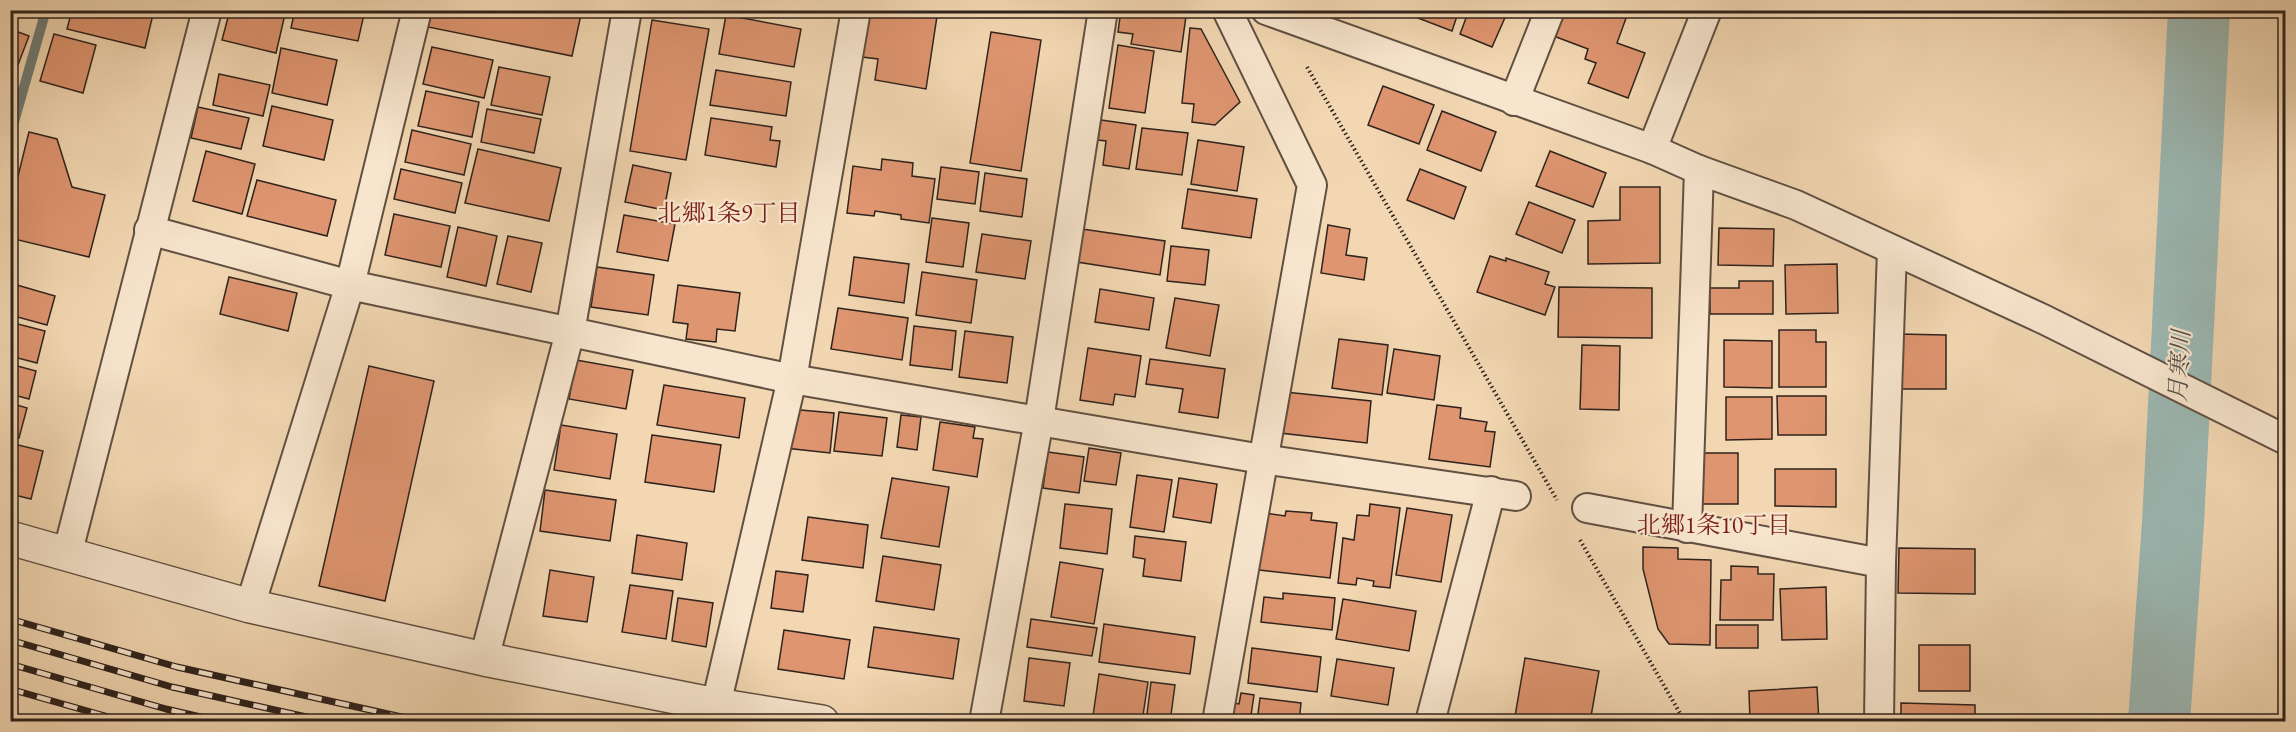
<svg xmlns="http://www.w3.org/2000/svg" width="2296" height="732" font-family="'EB Garamond','Noto Serif JP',serif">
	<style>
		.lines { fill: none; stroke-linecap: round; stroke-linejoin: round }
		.stream { stroke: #707c77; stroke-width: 10 }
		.river { stroke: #9cb8b3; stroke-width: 62 }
		.building { fill: #de9570; stroke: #2f231d; stroke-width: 1.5 }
		.minor-casing { stroke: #605042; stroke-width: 32 }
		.tertiary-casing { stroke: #605042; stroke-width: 36 }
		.path { stroke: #2f231d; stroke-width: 4; stroke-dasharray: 1.5 3; stroke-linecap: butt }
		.minor { stroke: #f7e5cd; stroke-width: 28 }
		.tertiary { stroke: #f7e5cd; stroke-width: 33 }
		.rail-casing { stroke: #2f231d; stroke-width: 7 }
		.rail { stroke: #f7e5cd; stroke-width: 4.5; stroke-dasharray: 14; stroke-linecap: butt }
		.labels { text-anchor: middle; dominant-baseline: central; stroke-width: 4.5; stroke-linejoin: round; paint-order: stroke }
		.neighbourhood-label { font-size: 24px; fill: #7a1f14; stroke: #f7e5cd }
		.water-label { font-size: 24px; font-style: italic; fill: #50504a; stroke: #f7e5cd }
	</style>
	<rect width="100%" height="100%" fill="#f2d7b2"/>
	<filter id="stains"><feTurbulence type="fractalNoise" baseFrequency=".00333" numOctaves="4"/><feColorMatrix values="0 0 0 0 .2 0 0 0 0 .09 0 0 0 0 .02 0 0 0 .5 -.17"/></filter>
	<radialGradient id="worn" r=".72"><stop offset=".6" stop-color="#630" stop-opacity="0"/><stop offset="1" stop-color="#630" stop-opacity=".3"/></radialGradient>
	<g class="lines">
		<path class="stream" d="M10,136L46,10"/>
		<path class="river" d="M2159,722L2173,523L2199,10"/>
	</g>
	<g class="building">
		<path d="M72,10H154L145,48L67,29Z"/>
		<path d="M230,10H286L276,53L222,40Z"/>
		<path d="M295,10H365L358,41L291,28Z"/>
		<path d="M432,10H582L572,56L428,27Z"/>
		<path d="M869,10H900L937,16L926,89L875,80L878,59L862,57Z"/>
		<path d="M1121,10H1153L1186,16L1181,52L1131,44L1133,34L1118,32Z"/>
		<path d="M1421,10H1459L1452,31L1418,18Z"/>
		<path d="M1469,10H1501L1507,13L1492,47L1460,34Z"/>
		<path d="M1561,10H1629L1617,43L1645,53L1628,98L1588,83L1596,63L1585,59L1588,49L1551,35Z"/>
		<path d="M726,15L801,29L794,67L719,54Z"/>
		<path d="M652,20L709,29L686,160L630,151Z"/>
		<path d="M1190,28L1201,29L1240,102L1215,125L1192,122L1194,104L1182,103Z"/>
		<path d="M10,29L29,36L16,70L10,68Z"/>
		<path d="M991,32L1041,40L1021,171L970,163Z"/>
		<path d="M54,34L96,45L83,93L40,81Z"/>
		<path d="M1118,45L1154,51L1145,113L1109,108Z"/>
		<path d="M432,47L493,60L484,98L423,84Z"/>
		<path d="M281,48L337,60L327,105L272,93Z"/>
		<path d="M499,67L550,77L542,115L491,105Z"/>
		<path d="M716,70L791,82L786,116L710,105Z"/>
		<path d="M219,74L270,85L263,116L213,105Z"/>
		<path d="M1383,86L1434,105L1419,144L1368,125Z"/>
		<path d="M426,91L479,102L472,137L418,126Z"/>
		<path d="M272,106L333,120L324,160L263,146Z"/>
		<path d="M198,107L249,118L241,149L191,138Z"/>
		<path d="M487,109L541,119L534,153L481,142Z"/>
		<path d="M1442,111L1496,132L1481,171L1427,150Z"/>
		<path d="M711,118L772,127L770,140L780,141L776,167L705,155Z"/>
		<path d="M1101,120L1136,125L1129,169L1103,165L1106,141L1098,140Z"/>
		<path d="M1142,128L1188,133L1182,175L1136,169Z"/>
		<path d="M412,130L471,144L464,175L405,162Z"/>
		<path d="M29,132L57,139L72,187L105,195L89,257L10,238V208Z"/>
		<path d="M1198,140L1244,147L1237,191L1191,184Z"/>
		<path d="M478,149L561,168L549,221L465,203Z"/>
		<path d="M206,151L255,164L242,214L193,201Z"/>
		<path d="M1550,151L1606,173L1593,207L1536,186Z"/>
		<path d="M882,159L913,163L912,176L935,179L929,223L901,219V215L875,211L874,216L847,213L853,166L881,170Z"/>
		<path d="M633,165L671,173L664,210L625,202Z"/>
		<path d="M941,167L979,172L975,204L937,199Z"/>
		<path d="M401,169L462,183L455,213L394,199Z"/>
		<path d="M1420,169L1466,187L1454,219L1407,200Z"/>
		<path d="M985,173L1027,179L1022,217L980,211Z"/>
		<path d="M257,180L336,200L327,236L247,216Z"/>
		<path d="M1620,187H1660V263L1588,264V221L1620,220Z"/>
		<path d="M1188,189L1257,199L1251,238L1182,228Z"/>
		<path d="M1529,202L1575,220L1562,253L1516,234Z"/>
		<path d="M394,214L450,226L441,267L385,255Z"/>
		<path d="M624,215L675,224L668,261L617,252Z"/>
		<path d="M932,218L969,223L963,267L926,262Z"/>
		<path d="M1328,225L1350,229L1346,255L1367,258L1364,280L1321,273Z"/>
		<path d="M458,227L497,236L486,286L447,277Z"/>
		<path d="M1719,228L1774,229L1773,266L1718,265Z"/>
		<path d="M1082,229L1165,241L1160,275L1077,262Z"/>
		<path d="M982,234L1031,241L1025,279L976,272Z"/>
		<path d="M508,236L542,243L531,292L497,284Z"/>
		<path d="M1171,246L1209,250L1205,285L1167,281Z"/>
		<path d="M1490,256L1506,261V258L1549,272L1545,284L1555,287L1545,315L1477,292Z"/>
		<path d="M854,257L909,264L904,303L849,295Z"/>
		<path d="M1837,264L1838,313L1786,314L1785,265Z"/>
		<path d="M597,267L654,275L648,315L591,307Z"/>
		<path d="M922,272L977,280L971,323L916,315Z"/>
		<path d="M229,277L297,293L288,331L220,314Z"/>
		<path d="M1739,281H1773V314H1710V288H1739Z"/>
		<path d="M10,283L55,296L47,325L10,315Z"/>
		<path d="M678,285L740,293L735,331L717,329L716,342L686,339L688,324L673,322Z"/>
		<path d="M1559,287L1652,288V338L1558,337Z"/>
		<path d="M1100,289L1154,298L1149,330L1095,322Z"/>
		<path d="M1175,298L1219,305L1210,356L1166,348Z"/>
		<path d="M838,308L908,318L902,360L831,349Z"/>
		<path d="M10,322L45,331L37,363L10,356Z"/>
		<path d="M914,326L956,331L952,370L910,365Z"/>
		<path d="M1779,330H1816V342H1826V387H1779Z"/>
		<path d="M965,331L1013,337L1007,383L959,377Z"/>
		<path d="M1898,334L1946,335V389H1898Z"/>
		<path d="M1339,339L1388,345L1382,395L1332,388Z"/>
		<path d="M1724,340L1772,341V388L1724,387Z"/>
		<path d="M1582,345L1620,346L1619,410L1580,409Z"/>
		<path d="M1088,348L1141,356L1135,397L1115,394L1113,405L1080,400Z"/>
		<path d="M1394,349L1440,356L1434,400L1387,393Z"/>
		<path d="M1150,359L1225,369L1218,418L1179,412L1183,389L1146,384Z"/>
		<path d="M576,360L633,370L626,409L569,399Z"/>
		<path d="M10,364L36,371L29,399L10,394Z"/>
		<path d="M369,366L434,381L385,601L319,586Z"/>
		<path d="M664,385L745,398L739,438L657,425Z"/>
		<path d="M1285,392L1371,401L1367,443L1280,433Z"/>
		<path d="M1777,396H1826V435H1778Z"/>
		<path d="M1726,397H1772V439L1726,440Z"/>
		<path d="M10,403L27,408L19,438L10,435Z"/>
		<path d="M1437,405L1461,408L1460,418L1487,422L1485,431L1495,432L1490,467L1429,459Z"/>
		<path d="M789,409L834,413L830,453L785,448Z"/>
		<path d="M839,412L887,418L882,456L834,451Z"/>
		<path d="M901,415L921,417L917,450L897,447Z"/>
		<path d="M940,422L975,427L973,438L983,439L977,477L933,470Z"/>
		<path d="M561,425L617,434L610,479L554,470Z"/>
		<path d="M652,435L721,445L714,492L645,482Z"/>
		<path d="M10,443L43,451L31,499L10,494Z"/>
		<path d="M1089,448L1121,453L1116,485L1084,481Z"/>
		<path d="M1048,452L1084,457L1079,493L1043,488Z"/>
		<rect x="1692" y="453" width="46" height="51"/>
		<path d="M1775,469H1836V507L1775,506Z"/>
		<path d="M1137,475L1172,480L1164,532L1130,527Z"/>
		<path d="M892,478L949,487L939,547L881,538Z"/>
		<path d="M1179,478L1217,484L1211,523L1173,517Z"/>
		<path d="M545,490L616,500L610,541L540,531Z"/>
		<path d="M1065,504L1112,509L1107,554L1060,548Z"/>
		<path d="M1370,504L1400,508L1390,588L1373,586L1374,581L1357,578L1356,585L1338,583L1343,538L1354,540L1357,515L1369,516Z"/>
		<path d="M1407,508L1452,515L1441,582L1396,575Z"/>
		<path d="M1286,511L1312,513L1311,520L1337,523L1330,578L1251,569L1258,512L1285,516Z"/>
		<path d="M808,517L868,525L863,568L802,560Z"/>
		<path d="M637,535L687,543L682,580L632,573Z"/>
		<path d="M1135,536L1186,542L1181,581L1143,576L1145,559L1133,557Z"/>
		<path d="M1643,547L1678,548V559L1711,560L1710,645L1669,644L1658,629L1643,569Z"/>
		<path d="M1899,548L1975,549V594L1898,593Z"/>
		<path d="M883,556L941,565L934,610L876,601Z"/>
		<path d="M1060,562L1103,569L1094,624L1051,617Z"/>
		<path d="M1731,566L1758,567V574H1774L1773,620H1720L1721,580H1731Z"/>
		<path d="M550,570L594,577L587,622L543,616Z"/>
		<path d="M776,571L808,575L803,612L771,608Z"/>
		<path d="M630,585L673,591L666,639L622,632Z"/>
		<path d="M1826,587L1827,639L1782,640L1780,589Z"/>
		<path d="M1283,593L1335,598L1332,630L1261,622L1264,597L1283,599Z"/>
		<path d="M678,598L713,603L706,647L672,641Z"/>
		<path d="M1343,599L1416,611L1409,651L1336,639Z"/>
		<path d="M1031,619L1097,628L1092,656L1027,647Z"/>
		<path d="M1104,624L1195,637L1190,674L1099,662Z"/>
		<rect x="1716" y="625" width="42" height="23"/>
		<path d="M874,627L959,639L953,679L868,667Z"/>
		<path d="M784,630L850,640L844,679L778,669Z"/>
		<rect x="1919" y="645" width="51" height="46"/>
		<path d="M1252,648L1321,657L1317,692L1248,683Z"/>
		<path d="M1029,658L1070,663L1064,706L1024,701Z"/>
		<path d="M1525,658L1599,671L1590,722H1514Z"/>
		<path d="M1337,659L1394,668L1388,705L1331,696Z"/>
		<path d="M1099,674L1148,682L1142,722L1093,716Z"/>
		<path d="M1151,682L1175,685L1170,722H1146Z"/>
		<path d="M1817,687L1819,722H1750L1749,691Z"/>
		<path d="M1241,693L1254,695L1250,722H1225L1228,702L1239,704Z"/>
		<path d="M1260,698L1301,703L1299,722H1257Z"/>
		<path d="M1901,703L1975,705V722H1906L1901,718Z"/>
	</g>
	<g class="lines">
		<defs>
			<g id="minor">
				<path d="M1266,10L1652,149L1699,170L1796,205L2045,320L2286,440"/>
				<path d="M1514,101L1550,10"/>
				<path d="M1652,149L1707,10"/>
				<path d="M149,230L350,285L792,379L1262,459L1516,496"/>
				<path d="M1587,508L1881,563"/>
				<path d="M1687,528L1699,170"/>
				<path d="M67,555L207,10"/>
				<path d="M250,606L350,285L417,10"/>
				<path d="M484,659L570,332L627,10"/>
				<path d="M716,705L792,379L856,10"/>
				<path d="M984,722L1039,420L1103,10"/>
				<path d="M1217,722L1312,185L1227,10"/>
				<path d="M1430,722L1491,491"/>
				<path d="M1879,722L1881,563L1892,250"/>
			</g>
			<path id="tertiary" d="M10,538L250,606L484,659L716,705L822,722"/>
		</defs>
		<use href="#minor" class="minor-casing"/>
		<use href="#tertiary" class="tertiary-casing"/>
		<g class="path">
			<path d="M1307,67L1557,500"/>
			<path d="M1580,540L1685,722"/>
		</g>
		<use href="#minor" class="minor"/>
		<use href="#tertiary" class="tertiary"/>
		<defs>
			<g id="rail">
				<path d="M10,619L177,667L424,722"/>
				<path d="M10,640L172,687L329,722"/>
				<path d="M10,664L166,709L222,722"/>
				<path d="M10,689L126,722"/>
			</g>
		</defs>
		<use href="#rail" class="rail-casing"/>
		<use href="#rail" class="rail"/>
	</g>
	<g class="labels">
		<g class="neighbourhood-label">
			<text x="729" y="212">北郷1条9丁目</text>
			<text x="1714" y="524">北郷1条10丁目</text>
		</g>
		<g class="water-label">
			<text transform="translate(2179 366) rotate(-87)">月寒川</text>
		</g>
	</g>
	<rect width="2296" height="732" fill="none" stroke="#f2d7b2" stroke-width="36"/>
	<rect x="12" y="12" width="2272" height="708" fill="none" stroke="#2f231d" stroke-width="3"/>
	<rect x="18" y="18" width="2260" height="696" fill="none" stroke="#2f231d" stroke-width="1.5"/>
	<rect width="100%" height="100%" filter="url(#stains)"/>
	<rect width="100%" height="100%" fill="url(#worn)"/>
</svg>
